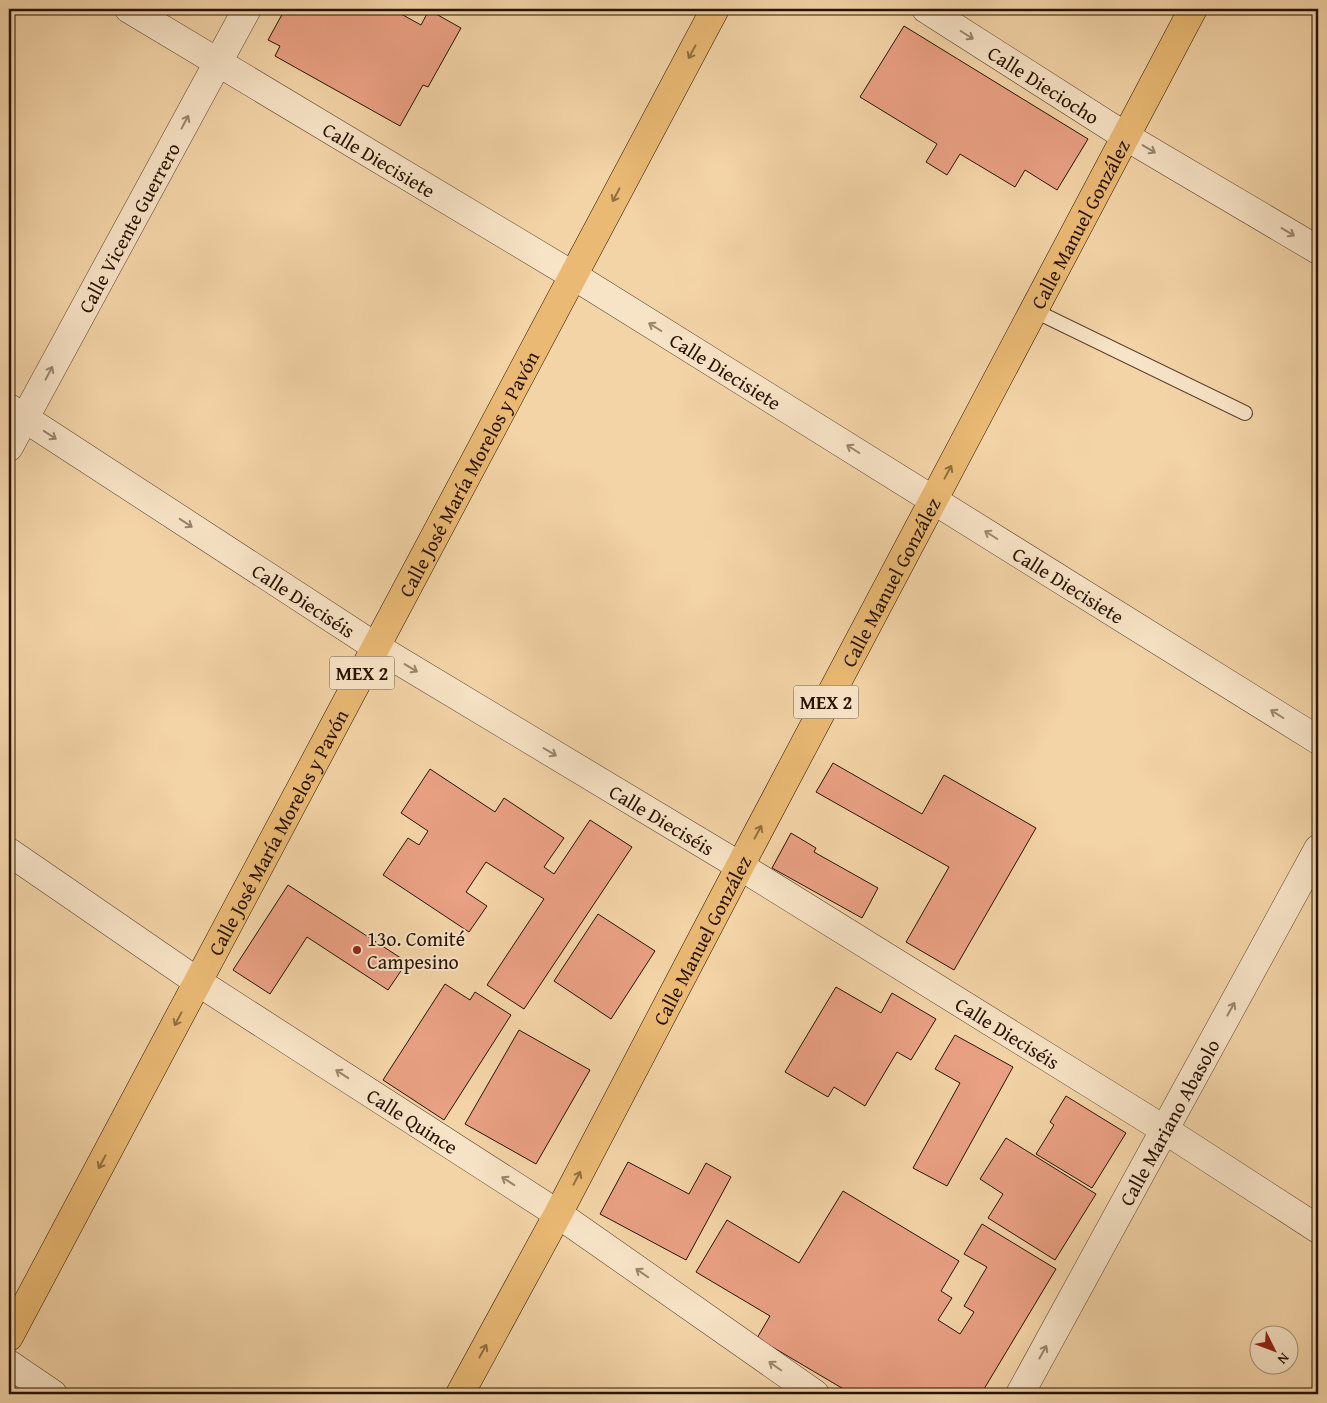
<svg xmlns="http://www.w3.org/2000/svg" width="1327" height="1403" font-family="'Gentium Book Plus',serif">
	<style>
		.building { fill: #e9a083; stroke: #271200 }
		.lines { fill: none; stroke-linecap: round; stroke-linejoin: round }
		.lane-casing { stroke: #5a422a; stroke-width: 16 }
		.street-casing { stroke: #5a422a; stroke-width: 29 }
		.primary-casing { stroke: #271200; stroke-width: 29 }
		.lane { stroke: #f7e3c6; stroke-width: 14 }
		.street { stroke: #f7e3c6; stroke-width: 28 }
		.primary { stroke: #eaba74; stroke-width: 28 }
		.oneway { stroke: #99856d }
		.oneway2 { stroke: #926e40 }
		.poi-dot { fill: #8f2418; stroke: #f7e3c6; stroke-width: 2 }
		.labels { text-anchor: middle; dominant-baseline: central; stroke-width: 4; stroke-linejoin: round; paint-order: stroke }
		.shield { fill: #f7e3c6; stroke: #65513b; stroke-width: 1 }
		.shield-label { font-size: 19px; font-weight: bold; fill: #271200 }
		.street-label { font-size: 20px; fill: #271200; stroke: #f7e3c6 }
		.poi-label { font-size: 20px; fill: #271200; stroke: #f7e3c6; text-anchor: start }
	</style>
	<rect width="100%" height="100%" fill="#f3d4a7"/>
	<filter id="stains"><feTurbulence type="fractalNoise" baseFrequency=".004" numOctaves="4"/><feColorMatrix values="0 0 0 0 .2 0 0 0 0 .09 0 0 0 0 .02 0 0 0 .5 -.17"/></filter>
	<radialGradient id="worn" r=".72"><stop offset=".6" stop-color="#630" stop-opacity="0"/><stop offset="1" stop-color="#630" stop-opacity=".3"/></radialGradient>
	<g class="building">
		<path d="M285,9H392L421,25L429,10L461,28L428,87L423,85L400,126L275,56L280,46L268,40Z"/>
		<path d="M904,26L1088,139L1057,190L1025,170L1015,187L960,154L947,175L926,162L937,144L860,97Z"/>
		<path d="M833,763L922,814L944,775L1036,828L954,970L906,942L949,867L816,792Z"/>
		<path d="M430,769L495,812L504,798L564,838L544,867L554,874L590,820L632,847L524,1009L487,985L544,899L486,862L466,892L487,906L469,932L383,875L408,838L419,845L428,831L401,813Z"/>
		<path d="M791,833L816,848L814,852L878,888L862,918L772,868Z"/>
		<path d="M288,885L407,962L388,990L307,937L270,994L233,970Z"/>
		<path d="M598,914L655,951L611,1019L554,981Z"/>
		<path d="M445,984L470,1000L475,992L511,1015L444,1120L383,1080Z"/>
		<path d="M836,987L881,1013L892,993L936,1019L911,1060L897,1052L865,1106L834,1087L828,1097L785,1072Z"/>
		<path d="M519,1030L590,1070L536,1164L465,1124Z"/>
		<path d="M955,1035L1013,1067L947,1186L913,1168L960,1083L935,1069Z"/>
		<path d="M1066,1096L1126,1133L1092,1188L1036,1154L1054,1125L1050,1122Z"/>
		<path d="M1006,1138L1096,1194L1055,1260L988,1218L1003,1194L980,1179Z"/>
		<path d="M628,1162L689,1194L706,1163L731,1177L686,1260L600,1214Z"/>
		<path d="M843,1191L959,1261L941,1291L952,1298L938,1320L960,1334L974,1312L964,1306L987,1267L964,1254L982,1224L1056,1269L981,1394H852L757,1338L770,1316L696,1272L727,1220L799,1263Z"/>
	</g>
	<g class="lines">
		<defs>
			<path id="lane" d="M1033,310L1245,413"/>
			<g id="street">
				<path id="s1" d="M129,9L574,276L1318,740"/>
				<path id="s2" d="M926,9L1125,136L1318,250"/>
				<path id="s3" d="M9,408L376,647L740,866L1165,1130L1318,1229"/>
				<path id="s4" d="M9,447L247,9"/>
				<path id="s5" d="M9,852L198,982L558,1214L815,1394"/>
				<path d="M9,1364L53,1394"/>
				<path id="s6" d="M1020,1394L1318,849"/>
			</g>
			<g id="primary">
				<path id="s7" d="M9,1337L715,9"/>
				<path id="s8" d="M460,1394L558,1214L740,866L1193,9"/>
			</g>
		</defs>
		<use href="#lane" class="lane-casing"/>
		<use href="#street" class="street-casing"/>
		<use href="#primary" class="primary-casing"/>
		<use href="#lane" class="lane"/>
		<use href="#street" class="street"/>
		<use href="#primary" class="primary"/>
	</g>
	<defs><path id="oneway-shaft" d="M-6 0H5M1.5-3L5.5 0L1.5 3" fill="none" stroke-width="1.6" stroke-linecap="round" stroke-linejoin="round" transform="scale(1.25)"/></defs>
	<g class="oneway">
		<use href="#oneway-shaft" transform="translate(967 35) rotate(32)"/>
		<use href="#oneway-shaft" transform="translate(185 122) rotate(-62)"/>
		<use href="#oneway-shaft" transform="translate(1149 149) rotate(31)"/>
		<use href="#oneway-shaft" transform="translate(1288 232) rotate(31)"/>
		<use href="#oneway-shaft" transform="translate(655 327) rotate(-148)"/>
		<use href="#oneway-shaft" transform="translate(49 373) rotate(-62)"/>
		<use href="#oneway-shaft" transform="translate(50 435) rotate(33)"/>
		<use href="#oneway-shaft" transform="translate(853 449) rotate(-148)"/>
		<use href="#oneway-shaft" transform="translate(186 523) rotate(33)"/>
		<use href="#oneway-shaft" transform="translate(991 535) rotate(-148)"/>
		<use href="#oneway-shaft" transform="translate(411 668) rotate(31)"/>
		<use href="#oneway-shaft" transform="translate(1277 714) rotate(-148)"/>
		<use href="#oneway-shaft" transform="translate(550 752) rotate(31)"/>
		<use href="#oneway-shaft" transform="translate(1231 1009) rotate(-61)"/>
		<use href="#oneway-shaft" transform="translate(342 1074) rotate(-147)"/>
		<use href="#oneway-shaft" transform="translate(508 1181) rotate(-147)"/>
		<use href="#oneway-shaft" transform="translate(642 1273) rotate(-145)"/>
		<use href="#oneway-shaft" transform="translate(1043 1352) rotate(-61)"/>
		<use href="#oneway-shaft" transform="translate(775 1366) rotate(-145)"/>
	</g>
	<g class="oneway2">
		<use href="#oneway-shaft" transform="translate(692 52) rotate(118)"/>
		<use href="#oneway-shaft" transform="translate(616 195) rotate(118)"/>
		<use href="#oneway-shaft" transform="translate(948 472) rotate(-62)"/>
		<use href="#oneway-shaft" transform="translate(758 832) rotate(-62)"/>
		<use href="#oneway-shaft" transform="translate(178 1019) rotate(118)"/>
		<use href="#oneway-shaft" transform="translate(102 1162) rotate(118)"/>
		<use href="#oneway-shaft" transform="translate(577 1178) rotate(-62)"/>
		<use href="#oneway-shaft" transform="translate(483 1351) rotate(-61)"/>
	</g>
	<circle class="poi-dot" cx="357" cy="950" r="5"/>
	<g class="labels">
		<g class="shield">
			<rect x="329.5" y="656.5" width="65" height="33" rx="4"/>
			<rect x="793.5" y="685.5" width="65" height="33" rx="4"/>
		</g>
		<g class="shield-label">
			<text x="362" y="673">MEX 2</text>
			<text x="826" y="702">MEX 2</text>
		</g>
		<g class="street-label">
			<text stroke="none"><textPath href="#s2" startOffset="140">Calle Dieciocho</textPath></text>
			<text stroke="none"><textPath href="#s1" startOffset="292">Calle Diecisiete</textPath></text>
			<text stroke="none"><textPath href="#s8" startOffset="1324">Calle Manuel González</textPath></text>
			<text stroke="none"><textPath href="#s4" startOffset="250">Calle Vicente Guerrero</textPath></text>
			<text stroke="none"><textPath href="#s1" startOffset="698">Calle Diecisiete</textPath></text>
			<text stroke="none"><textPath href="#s7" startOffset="978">Calle José María Morelos y Pavón</textPath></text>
			<text stroke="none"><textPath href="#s8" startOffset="919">Calle Manuel González</textPath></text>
			<text stroke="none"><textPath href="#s1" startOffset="1102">Calle Diecisiete</textPath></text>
			<text stroke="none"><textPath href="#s3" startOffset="352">Calle Dieciséis</textPath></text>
			<text stroke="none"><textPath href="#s3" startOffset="772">Calle Dieciséis</textPath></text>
			<text stroke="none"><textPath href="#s7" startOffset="572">Calle José María Morelos y Pavón</textPath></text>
			<text stroke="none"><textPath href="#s8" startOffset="514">Calle Manuel González</textPath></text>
			<text stroke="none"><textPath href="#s3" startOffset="1178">Calle Dieciséis</textPath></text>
			<text stroke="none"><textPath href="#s5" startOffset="485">Calle Quince</textPath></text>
			<text stroke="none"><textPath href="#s6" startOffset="310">Calle Mariano Abasolo</textPath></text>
		</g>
		<g class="poi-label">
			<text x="367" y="938">13o. Comité<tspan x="367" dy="23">Campesino</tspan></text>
		</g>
	</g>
	<rect width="1327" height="1403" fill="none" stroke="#f3d4a7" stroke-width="30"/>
	<rect x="10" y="10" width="1307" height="1383" fill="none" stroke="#271200" stroke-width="2.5"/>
	<rect x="15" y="15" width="1297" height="1373" fill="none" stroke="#271200"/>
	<g transform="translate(1274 1350) rotate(132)"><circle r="24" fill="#f7e3c6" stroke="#a48f77"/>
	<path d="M0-4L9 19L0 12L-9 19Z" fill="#8f2418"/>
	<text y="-8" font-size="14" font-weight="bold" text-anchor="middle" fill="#271200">N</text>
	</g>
	<rect width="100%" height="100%" filter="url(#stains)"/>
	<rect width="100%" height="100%" fill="url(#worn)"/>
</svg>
